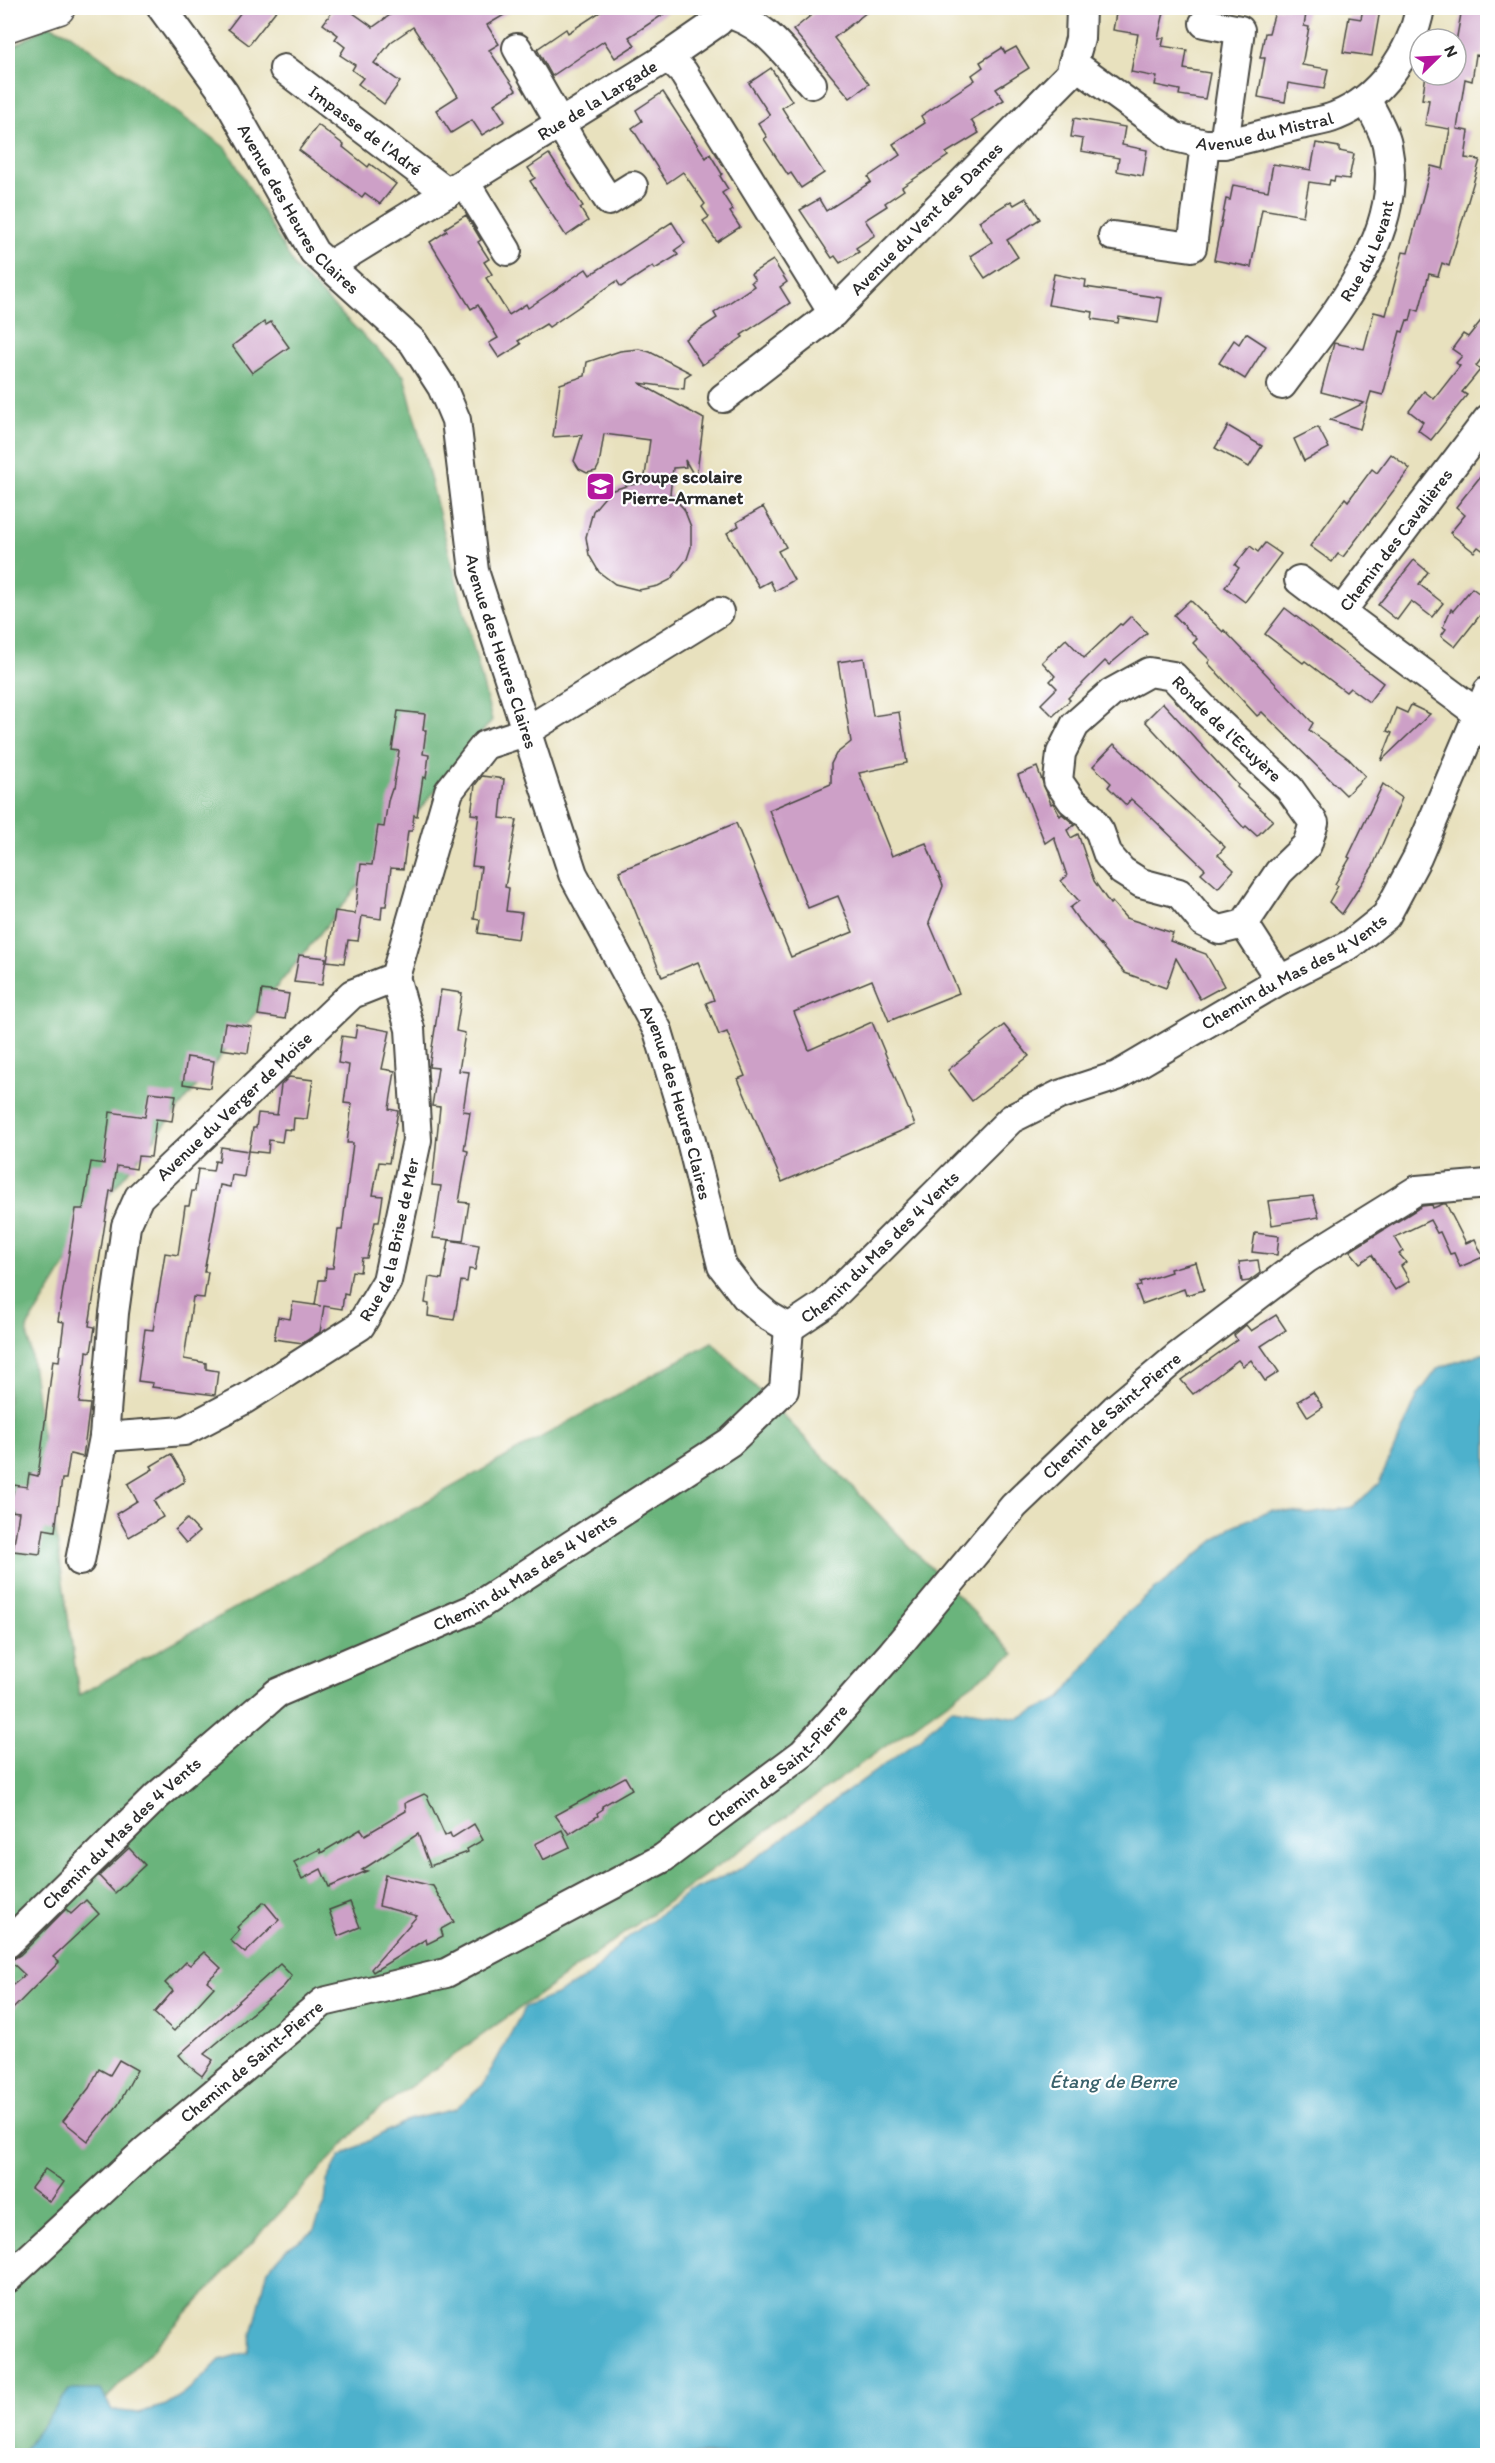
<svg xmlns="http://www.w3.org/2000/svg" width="1495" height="2463" font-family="Itim,sans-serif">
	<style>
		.forest { fill: #6ab47c; stroke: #4a7054; stroke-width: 1.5 }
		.water { fill: #4db1cc; stroke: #3c6e7c; stroke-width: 1.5 }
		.building { fill: #cda0c7 }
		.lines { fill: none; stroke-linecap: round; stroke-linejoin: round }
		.minor-casing { stroke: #474641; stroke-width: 32 }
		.major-casing { stroke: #474641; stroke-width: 36 }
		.minor { stroke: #fff; stroke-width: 28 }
		.major { stroke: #fff; stroke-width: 33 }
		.labels { text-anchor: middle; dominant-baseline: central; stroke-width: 4.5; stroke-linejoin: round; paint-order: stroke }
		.street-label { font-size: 18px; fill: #2b2b2b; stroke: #fff }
		.poi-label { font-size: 18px; font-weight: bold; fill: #2b2b2b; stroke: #fff; text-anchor: start }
		.water-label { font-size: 20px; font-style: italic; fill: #39616b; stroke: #fff }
	</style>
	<rect width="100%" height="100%" fill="#fff"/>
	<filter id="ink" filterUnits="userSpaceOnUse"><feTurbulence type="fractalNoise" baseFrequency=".0167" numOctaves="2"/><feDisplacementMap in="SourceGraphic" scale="12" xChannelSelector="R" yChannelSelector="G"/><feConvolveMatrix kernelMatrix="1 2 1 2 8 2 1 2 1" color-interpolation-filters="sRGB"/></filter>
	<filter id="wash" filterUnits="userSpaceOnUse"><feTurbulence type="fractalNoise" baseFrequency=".008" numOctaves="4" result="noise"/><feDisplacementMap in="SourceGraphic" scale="24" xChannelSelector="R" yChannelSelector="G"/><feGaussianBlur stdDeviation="1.35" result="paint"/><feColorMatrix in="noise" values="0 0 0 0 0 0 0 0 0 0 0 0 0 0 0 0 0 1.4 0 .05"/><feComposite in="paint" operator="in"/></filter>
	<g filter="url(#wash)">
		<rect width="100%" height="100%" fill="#e8e1be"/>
		<path class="forest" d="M49,25L70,34L227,149L296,269L404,376L492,720L105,1200L27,1328L79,1695L712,1342L1014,1654L372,2114L53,2456L8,2455V50Z"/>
		<path class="water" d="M1487,1352V2455H20L69,2390H101L112,2410L138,2413L166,2405L191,2389L220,2360L248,2352L268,2269L286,2249L313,2232L325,2204L327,2181L340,2156L408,2120L455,2109L483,2085L525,2007L558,1994L591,1975L623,1941L693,1890L738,1870L768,1849L917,1741L953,1708L1019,1718L1060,1699L1122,1617L1231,1527L1271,1510L1309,1514L1353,1507L1379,1483L1418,1395L1438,1368Z"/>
		<g id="blocks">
			<g class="building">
				<path d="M244,8H278L249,45L228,29Z"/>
				<path d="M335,8H346L373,27L400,8H516L487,25L499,44L489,50L516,90L494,104L505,121L482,135L472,120L451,133L436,110L458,96L413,27L391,42L374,63L400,82L384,104L358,84L363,78L352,70L355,65L340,55L345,47L335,39L338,35L323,24Z"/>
				<path d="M606,8H673L629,37L635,45L615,58L604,41L552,76L537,49L566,29L568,33Z"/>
				<path d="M820,8H872L834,38L869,84L850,98L793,30Z"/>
				<path d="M1117,8H1165L1158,38H1164L1162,46L1187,50L1184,69L1210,73L1205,99L1179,95L1180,90L1155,85L1157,77L1131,72L1138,34L1113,30Z"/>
				<path d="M1276,8H1307L1304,26L1309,27L1302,65L1328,69L1324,89L1288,83L1285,102L1258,97L1265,58H1260L1265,33H1269Z"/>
				<path d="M1363,8L1380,10L1372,56L1343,52L1349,17L1361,19Z"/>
				<path d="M1462,8H1488V44H1484L1482,56L1476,55L1472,81L1465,79L1457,129L1469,131L1465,158L1480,160L1449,266L1442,263L1438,276L1429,274L1419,311L1413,309L1410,321L1407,320L1403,332L1400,331L1383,395L1371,392L1360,429L1330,420L1364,403L1321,392L1334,343L1364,349L1374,312L1386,315L1403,252L1408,253L1431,166L1443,169L1450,129L1425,125L1429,100L1422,99L1426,75H1456V42Z"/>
				<path d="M1016,47L1029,68L996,89L1004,100L971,120L979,133L946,153L948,156L902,187L904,190L885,203L887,206L865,220L875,235L856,248L859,252L840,263L835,256L832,258L800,210L819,199L826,211L871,182L868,177L900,155L893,144L925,123L921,116L975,80L972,75L983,67L980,62L1002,48L1005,53Z"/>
				<path d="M771,68L792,101L782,108L824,173L801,188L791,173L788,175L764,139L767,137L758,123L770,115L749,83Z"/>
				<path d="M663,92L706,158L710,154L722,174L720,176L728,189L722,193L733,210L730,212L740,227L717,242L703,221L709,217L702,207L705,204L683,172L667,183L632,128L642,121L636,110Z"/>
				<path d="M1074,118L1125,127L1122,145L1147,150L1143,176L1117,171L1119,158L1081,151L1083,139L1071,137Z"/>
				<path d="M318,125L344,145L343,147L368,167L370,164L396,184L380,204L365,193L362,197L299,150Z"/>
				<path d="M1316,143L1339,147V151L1354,154L1349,179L1335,177L1334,181L1330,180L1329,185L1309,182L1303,216L1262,209L1251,267L1214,260L1226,199L1230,200L1233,185L1268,191L1273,164L1311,170Z"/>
				<path d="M549,154L583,206L580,208L588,221L566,236L530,181L535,178L528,168Z"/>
				<path d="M1026,198L1040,219L1007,240L1018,257L985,278L970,256L992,242L979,221L1011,201L1014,205Z"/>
				<path d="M466,215L481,240L478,242L489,259L484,262L492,274L486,278L509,315L526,304L528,308L586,269L590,275L672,222L685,243L675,250L678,255L655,269L653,266L621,287L617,281L549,327L546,324L518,341L521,344L499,358L489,343L498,338L478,305L471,309L430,242L447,231L445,228Z"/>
				<path d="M773,260L787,282L780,287L790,303L741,335L743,337L702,365L685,339L717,318L714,313L754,286L751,282L755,280L751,274Z"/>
				<path d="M1054,274L1086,280L1085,287L1162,298L1158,323L1119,317L1118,323L1092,319L1093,312L1048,305Z"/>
				<path d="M1488,312V350L1476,366L1480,370L1462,392L1467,395L1431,440L1418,430L1423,422L1409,411L1424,391L1434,399L1460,366L1456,363L1462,356L1452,349L1463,334L1468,337Z"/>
				<path d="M264,322L266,325L271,322L289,347L252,373L232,346Z"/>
				<path d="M1246,333L1266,346L1245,379L1219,363L1234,340L1239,344Z"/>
				<path d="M639,349L650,352L691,373L685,377L684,389L639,383L704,419L696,479L685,460L686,467L673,468L670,494L684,509L691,527V547L687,559L670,580L658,586L639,590L615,584L599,572L589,555L586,537L593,511L610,491L629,485L644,483L650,440L604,434L599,465L596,471L587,473L579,469L574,461L582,435L553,437L560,384L585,376L587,362L620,351Z"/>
				<path d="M1228,426L1262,446L1249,467L1215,448Z"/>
				<path d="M1318,427L1329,448L1304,461L1294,439Z"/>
				<path d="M1391,454L1410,469L1343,557L1338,554L1332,562L1310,546L1345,498L1348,501L1372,469L1377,473Z"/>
				<path d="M1488,467V554L1478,547L1474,552L1450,533L1465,515L1456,507Z"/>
				<path d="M763,507L786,547L778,551L794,580L775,591L770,581L759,587L727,533L739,526L737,522Z"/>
				<path d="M1265,543L1281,554L1245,602L1225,587L1239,568L1235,565L1250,546L1258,552Z"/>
				<path d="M1414,560L1428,572L1419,584L1443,603L1432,617L1411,601L1397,620L1378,605Z"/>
				<path d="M1472,588L1488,600V605L1455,647L1441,636L1446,629L1443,627L1451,609L1453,611Z"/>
				<path d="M1190,600L1223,632L1224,630L1313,723L1309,730L1349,759L1365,776L1346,795L1262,712L1257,716L1208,663L1210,660L1193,643L1197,639L1174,615Z"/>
				<path d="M1285,608L1383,683L1369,702L1350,688L1346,692L1305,661L1303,663L1265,634Z"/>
				<path d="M1131,616L1147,633L1109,665L1105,661L1068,698L1070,700L1053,716L1041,704L1057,688L1050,681L1055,676L1042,662L1066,639L1084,658L1120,624L1122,625Z"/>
				<path d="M864,658L873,716L899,712L907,763L859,773L892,856L926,843L943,886L929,922L959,993L889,1021L872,980L794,1012L809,1050L872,1022L915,1125L782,1182L738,1079L745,1076L727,1032L719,1035L706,1003L714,1000L698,962L662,977L619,871L736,823L791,957L853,932L838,896L808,908L769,810L831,784V764L836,754L851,742L838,662Z"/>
				<path d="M1163,703L1238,785L1237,787L1273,820L1257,836L1246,826L1244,828L1145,721Z"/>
				<path d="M1411,705L1430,714L1381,761L1392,733L1387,731L1396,708L1407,713Z"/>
				<path d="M398,711L425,714L423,730H426L423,754L429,755L426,778L423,777L417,816L414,815L412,831H408L403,869L391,868L386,906H382L381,919L362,916L358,941L348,940L344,963L327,961L335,911L355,914L361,864L372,865L378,826L384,827L388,801L392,789H393L399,751L392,750Z"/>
				<path d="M1114,744L1225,847L1218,855L1234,870L1218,888L1201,873L1205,869L1151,817L1131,799L1126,805L1108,787L1111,783L1093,766Z"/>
				<path d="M1037,767L1051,804L1053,803L1060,816L1062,814L1075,825L1067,830L1071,838L1078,834L1094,881L1110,904L1112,902L1126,918L1173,933L1170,941L1206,954L1224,986L1200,999L1176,958L1166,988L1125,973L1077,918L1070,908L1079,901L1061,881L1067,876L1054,837L1045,843L1018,775Z"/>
				<path d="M482,776L504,779L500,818L517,820L505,887L509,888L506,911L522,913L518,939L478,933L480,920L474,919L481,867L472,866L479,815L471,814L475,785Z"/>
				<path d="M1383,784L1402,798L1373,866L1342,914L1329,902L1338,886L1335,884L1350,858L1348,857Z"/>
				<path d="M299,955L326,958L322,985L294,982Z"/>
				<path d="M262,990L289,994L285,1019L258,1015Z"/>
				<path d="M441,990L462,993L456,1031L465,1033L459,1071L469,1072L463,1111L470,1112L464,1150L468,1151L459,1202L469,1203L463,1241L433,1238L441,1186L432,1185L440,1107L432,1106L438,1068L429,1067Z"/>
				<path d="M225,1023L252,1027L248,1053L221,1049Z"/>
				<path d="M357,1025L390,1031L382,1069L395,1071L389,1109L398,1111L389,1163L379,1162L373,1195L383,1196L379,1222H375L367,1258H362L360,1272L352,1271L348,1295L344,1294L342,1309L324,1306L320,1332L303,1343L274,1339L278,1317L290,1319L293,1302L321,1306L315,1305L319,1280H325L326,1268H333L338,1230H342L353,1143H347L352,1104L344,1103L349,1065L338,1063L342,1036L355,1038Z"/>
				<path d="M1004,1025L1029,1056L972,1101L948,1070Z"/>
				<path d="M187,1057L214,1061L210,1088L183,1084Z"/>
				<path d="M289,1077L313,1080L307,1119L294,1118L293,1130L284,1129L282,1142L269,1140L268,1153L249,1151L253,1128H256L258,1113L277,1115L281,1085Z"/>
				<path d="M149,1092L176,1095L172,1121L156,1119L151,1157L138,1156L136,1169L117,1166L113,1191H110L89,1326L95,1327L91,1352L87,1351L86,1364H84L79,1403L90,1404L83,1457L70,1454L66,1479H62L55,1531L44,1529L40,1554L13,1551L19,1512L10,1511L14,1485L27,1487L29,1474L38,1476L53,1360L59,1361L64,1322L58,1321L76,1209H83L91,1162L104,1164L110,1112L145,1117Z"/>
				<path d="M221,1147L248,1151L244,1177L232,1175L230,1187L220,1185L204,1272H208L204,1298L193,1297L184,1359L206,1363V1369L218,1371L215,1395L152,1387L153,1383L138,1381L145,1329L153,1330L165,1253L178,1255L185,1206H189L192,1191H195L198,1169L213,1171L215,1161L219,1162Z"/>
				<path d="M1313,1196L1319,1217L1272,1225L1268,1201Z"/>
				<path d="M1443,1204H1446L1466,1243L1475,1239L1483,1257L1460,1267L1454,1253L1450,1254L1440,1232L1437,1233L1430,1220L1395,1237L1403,1251L1399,1254L1406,1262L1401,1266L1410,1281L1395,1290L1372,1255L1360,1263L1350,1251L1422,1206L1432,1205L1433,1208Z"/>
				<path d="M1255,1233L1279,1236L1277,1255L1252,1252Z"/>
				<path d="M449,1240L479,1245L475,1270L469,1269L467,1282L461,1281L454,1320L428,1316L429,1304L425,1303L429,1277L442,1279Z"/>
				<path d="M1258,1260L1260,1273L1249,1281L1242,1282L1239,1262Z"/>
				<path d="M1196,1262L1204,1290L1186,1295L1184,1289L1142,1304L1136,1287L1141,1286L1140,1282L1171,1272L1170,1269Z"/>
				<path d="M1276,1315L1286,1330L1261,1346L1279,1372L1265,1381L1251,1360L1243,1366L1238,1360L1193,1394L1181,1380L1237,1340L1234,1335L1246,1325L1251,1331Z"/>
				<path d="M1313,1392L1323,1407L1308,1417L1298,1401Z"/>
				<path d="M171,1454L184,1476V1482L154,1501L163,1517L129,1537L116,1514L137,1501L128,1484L153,1469L151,1466Z"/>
				<path d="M187,1519L199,1532L186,1543L175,1530Z"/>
				<path d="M625,1777L632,1789L602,1806L603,1809L597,1813L598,1816L569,1834L555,1815Z"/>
				<path d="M424,1794L427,1796L445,1836L450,1833L452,1838L474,1824L483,1840L467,1849L468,1852L430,1866L418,1834L362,1870L367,1871L329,1887L321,1869L302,1879L294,1862L320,1849L321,1853L361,1829L365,1835L406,1811L405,1803Z"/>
				<path d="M562,1830L570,1847L543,1860L535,1844Z"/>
				<path d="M129,1848L145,1865L115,1893L99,1876Z"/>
				<path d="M385,1875L433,1886L454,1922L441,1929L443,1936L427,1944L426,1939L373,1972L371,1969L417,1916L379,1906Z"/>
				<path d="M86,1900L99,1914L53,1957L59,1962L8,2014V1989L25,1975L10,1961L20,1955L66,1909L71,1914Z"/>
				<path d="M264,1902L279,1920L245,1953L230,1940L239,1930L237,1927Z"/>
				<path d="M350,1902L360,1927L338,1936L329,1910Z"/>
				<path d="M204,1952L221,1968L207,1981L214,1987L174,2031L154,2013L173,1991L165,1983L186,1962L190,1965Z"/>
				<path d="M280,1964L292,1976L284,1986L204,2054L213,2060L202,2076L189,2066L179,2055Z"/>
				<path d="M119,2060L137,2070L118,2105L88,2141L63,2121L89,2088L99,2069L110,2075Z"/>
				<path d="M45,2169L64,2182L50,2202L31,2188Z"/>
			</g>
		</g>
	</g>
	<g filter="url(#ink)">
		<use href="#blocks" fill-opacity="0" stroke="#474641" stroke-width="1.5"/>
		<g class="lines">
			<defs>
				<g id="minor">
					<path id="s1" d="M162,8L224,93L314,252L413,342L442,387L456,420L474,571L573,874L658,1031L690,1137L722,1266L746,1297L767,1315L789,1328"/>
					<path d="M722,12C766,22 784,53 812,84"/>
					<path d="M1204,23L1240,30L1224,144"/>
					<path d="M517,48L572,144L609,201L633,186"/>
					<path d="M661,61L719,21L722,12L721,8"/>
					<path id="s2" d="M1073,63L1175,137L1205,144H1224C1249,138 1275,131 1300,125C1312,122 1325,121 1336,116C1379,99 1412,53 1420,8"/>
					<path id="s3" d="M284,69L448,193"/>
					<path d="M465,182L507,251"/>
					<path d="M1113,236L1192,247L1205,144"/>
					<path id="s4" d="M330,265L661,61H672L683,72L833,313"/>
					<path id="s5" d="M1282,385C1332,317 1406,236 1387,145C1384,130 1373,113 1366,99"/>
					<path id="s6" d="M723,398L833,313L1070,74L1080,39L1081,8"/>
					<path d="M1299,580L1341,612"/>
					<path id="s7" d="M1477,713L1341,612L1488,419"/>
					<path id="s8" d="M1244,924L1220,930L1203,922L1179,893L1141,883L1122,871L1108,855L1100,832L1088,814L1072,801L1058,781L1061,753L1075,725L1111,693L1149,672L1173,676L1209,714L1289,788L1314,823L1307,845L1279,872L1244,924L1280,980"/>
					<path id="s9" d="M789,1328L825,1304L1011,1119L1059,1095L1117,1076L1280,980L1351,944L1386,916L1417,858L1488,691"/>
					<path id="s10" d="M104,1437L184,1431L245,1399L360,1326L387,1281L417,1140L410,1029L395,977"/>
					<path id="s11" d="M80,1561L104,1437L114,1313L126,1226L139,1197L352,994L395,977L449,791L485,745L525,732L719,612"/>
					<path id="s12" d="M8,1943L157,1796L277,1693L473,1609L730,1442L784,1390L789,1328"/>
					<path id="s13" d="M8,2278L146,2150L323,2002L446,1973L663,1858L803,1753L892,1653L1014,1506L1115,1409L1177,1357L1306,1259L1417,1190L1488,1184"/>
				</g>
				<path id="major" d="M8,25L58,8"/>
			</defs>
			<use href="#minor" class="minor-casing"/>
			<use href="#major" class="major-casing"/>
			<use href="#minor" class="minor"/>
			<use href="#major" class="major"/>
		</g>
	</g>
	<defs>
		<symbol id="school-square" viewBox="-11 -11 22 22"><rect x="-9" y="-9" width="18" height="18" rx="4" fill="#b5179e" stroke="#fff"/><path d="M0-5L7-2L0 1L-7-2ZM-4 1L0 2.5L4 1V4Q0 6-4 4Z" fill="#fff"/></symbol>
	</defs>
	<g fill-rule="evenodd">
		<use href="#school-square" x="584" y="470" width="33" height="33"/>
	</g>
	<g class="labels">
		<g class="street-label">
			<text stroke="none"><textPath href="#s4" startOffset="314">Rue de la Largade</textPath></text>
			<text stroke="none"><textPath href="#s2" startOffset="218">Avenue du Mistral</textPath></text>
			<text stroke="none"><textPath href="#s3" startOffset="102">Impasse de l'Adré</textPath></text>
			<text stroke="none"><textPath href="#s1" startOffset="244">Avenue des Heures Claires</textPath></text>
			<text stroke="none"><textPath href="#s6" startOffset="272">Avenue du Vent des Dames</textPath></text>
			<text stroke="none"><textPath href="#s5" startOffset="160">Rue du Levant</textPath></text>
			<text stroke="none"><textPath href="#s7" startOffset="260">Chemin des Cavalières</textPath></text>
			<text stroke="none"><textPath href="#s1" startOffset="748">Avenue des Heures Claires</textPath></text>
			<text stroke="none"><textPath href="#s8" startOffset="506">Ronde de l'Ecuyère</textPath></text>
			<text stroke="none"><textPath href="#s9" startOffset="626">Chemin du Mas des 4 Vents</textPath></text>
			<text stroke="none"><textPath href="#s1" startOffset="1234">Avenue des Heures Claires</textPath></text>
			<text stroke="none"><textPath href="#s11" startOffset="502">Avenue du Verger de Moïse</textPath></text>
			<text stroke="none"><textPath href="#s10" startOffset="378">Rue de la Brise de Mer</textPath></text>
			<text stroke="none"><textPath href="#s9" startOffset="122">Chemin du Mas des 4 Vents</textPath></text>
			<text stroke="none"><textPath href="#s13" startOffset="1424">Chemin de Saint-Pierre</textPath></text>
			<text stroke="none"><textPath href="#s12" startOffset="644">Chemin du Mas des 4 Vents</textPath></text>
			<text stroke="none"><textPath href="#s13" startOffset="938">Chemin de Saint-Pierre</textPath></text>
			<text stroke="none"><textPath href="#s12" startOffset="158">Chemin du Mas des 4 Vents</textPath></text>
			<text stroke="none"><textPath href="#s13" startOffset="326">Chemin de Saint-Pierre</textPath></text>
		</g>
		<g class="poi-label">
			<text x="622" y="477">Groupe scolaire<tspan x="622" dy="21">Pierre-Armanet</tspan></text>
		</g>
		<g class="water-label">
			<text x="1113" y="2081">Étang de Berre</text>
		</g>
	</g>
	<rect width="1495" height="2463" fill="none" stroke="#fff" stroke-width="30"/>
	<g transform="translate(1438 57) rotate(66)"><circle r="28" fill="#ffffff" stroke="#aaaaaa" stroke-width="1.5"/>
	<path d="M0-4.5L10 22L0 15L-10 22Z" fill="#b5179e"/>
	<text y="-9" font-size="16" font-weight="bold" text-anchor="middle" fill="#2b2b2b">N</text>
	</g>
</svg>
